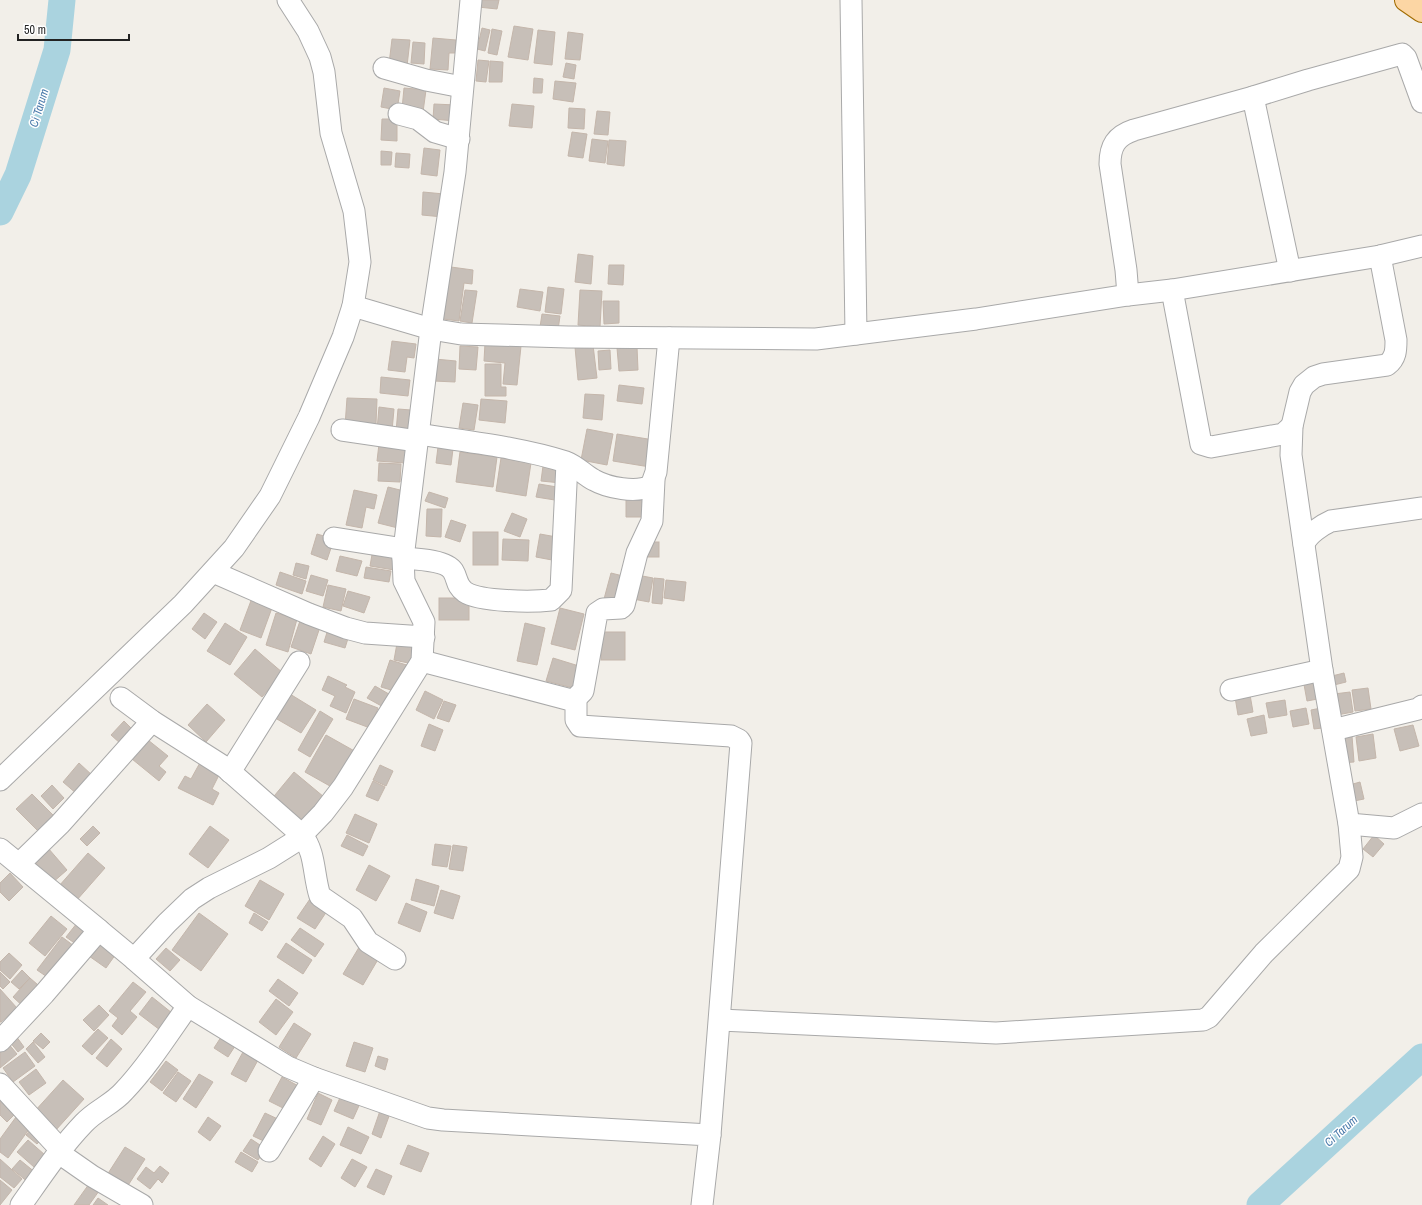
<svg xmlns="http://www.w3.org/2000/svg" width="1422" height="1205" font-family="'Archivo Narrow',sans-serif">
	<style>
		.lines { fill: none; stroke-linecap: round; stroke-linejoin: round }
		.river { stroke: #aad3df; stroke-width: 27 }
		.building { fill: #c7bfb8; stroke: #c4b6ab }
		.minor-casing { stroke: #a9a9a9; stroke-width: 23 }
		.major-casing { stroke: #a06b00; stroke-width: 24 }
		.minor { stroke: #fff; stroke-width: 21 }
		.major { stroke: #fcd6a4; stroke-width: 22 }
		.labels { text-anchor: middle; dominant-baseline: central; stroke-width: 3; stroke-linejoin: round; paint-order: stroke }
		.water-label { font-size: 12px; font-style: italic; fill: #4a7aab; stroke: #fff }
	</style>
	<rect width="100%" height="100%" fill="#f2efe9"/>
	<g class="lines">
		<g class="river">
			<path d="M0,212L18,175L57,50L62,0"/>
			<path d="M1260,1205L1422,1057"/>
		</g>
	</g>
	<g class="building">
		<path d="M479,0H499L497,9L478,7Z"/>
		<path d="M514,26L533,29L528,60L508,57Z"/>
		<path d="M482,28L490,30L485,51L477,49Z"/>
		<path d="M492,29L502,31L497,55L488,53Z"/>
		<path d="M538,30L555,32L552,65L534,63Z"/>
		<path d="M568,32L583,34L580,60L565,59Z"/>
		<path d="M433,38L456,40L455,53H449L448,70L430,69Z"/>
		<path d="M392,39L410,40L407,66L389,64Z"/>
		<path d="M413,42L425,43L424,64L411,63Z"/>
		<path d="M478,60L489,61L486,82L476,81Z"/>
		<path d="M490,61L503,62L502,82H489Z"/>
		<path d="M566,63L576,65L574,79L563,77Z"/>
		<path d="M534,78L543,79L542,93H533Z"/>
		<path d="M555,81L576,83L573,102L553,99Z"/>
		<path d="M384,88L400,91L397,110L381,107Z"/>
		<path d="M404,88L426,90L423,112L402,109Z"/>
		<path d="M434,104L456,105L455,121L433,119Z"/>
		<path d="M512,104L534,106L532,128L509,126Z"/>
		<path d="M569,108L585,109L584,129L568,128Z"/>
		<path d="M597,111L610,112L608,135L594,134Z"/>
		<path d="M382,119H397V141L381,140Z"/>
		<path d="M572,132L587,134L583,158L568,156Z"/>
		<path d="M592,139L608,141L605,163L589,161Z"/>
		<path d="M609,140L626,141L624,166L607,164Z"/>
		<path d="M424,148L440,150L437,176L421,174Z"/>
		<path d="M381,151L392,152L391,165H381Z"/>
		<path d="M396,153L410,154L409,168L395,167Z"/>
		<path d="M423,192L444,194L443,217L422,215Z"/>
		<path d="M578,254L593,256L591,284L575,282Z"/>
		<path d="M609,265H624L623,285L608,284Z"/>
		<path d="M451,267L473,270L472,284L464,283L459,321L443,319Z"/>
		<path d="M548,287L564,289L561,314L545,312Z"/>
		<path d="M520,289L543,292L540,311L517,307Z"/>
		<path d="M465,290L477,291L472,323L460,321Z"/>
		<path d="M580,290L602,291L600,327L578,325Z"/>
		<path d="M603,301H619V323L604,324Z"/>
		<path d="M542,314L560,316L558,330L540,327Z"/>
		<path d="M392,341L416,344L414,358L407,357L405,372L388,370Z"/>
		<path d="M485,343L521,346L517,385L503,384L505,363L484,361Z"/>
		<path d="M593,345L597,378L578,380L575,347Z"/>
		<path d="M460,346L478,347L476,370L459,369Z"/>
		<path d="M637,347L638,370L619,371L617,348Z"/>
		<path d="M610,350L611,369L599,370L598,351Z"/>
		<path d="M435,359L456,361L455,382L434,381Z"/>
		<path d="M485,364H501V387H506V396H485Z"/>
		<path d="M381,377L410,380L408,396L380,393Z"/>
		<path d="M619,385L644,388L642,404L617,401Z"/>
		<path d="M585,394L604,395L602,420L583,418Z"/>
		<path d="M347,398L377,399L376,424L370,423V428L345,426Z"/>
		<path d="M481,399L507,401L505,423L479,420Z"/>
		<path d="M463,403L478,405L474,430L459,428Z"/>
		<path d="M379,407L394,409L392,431L377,430Z"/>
		<path d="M398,409L411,410L409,433L396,432Z"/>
		<path d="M587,429L613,434L607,465L581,460Z"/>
		<path d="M617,434L654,440L650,467L613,461Z"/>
		<path d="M379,444L407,446L405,463L377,461Z"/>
		<path d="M438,447L453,449L451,465L436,463Z"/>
		<path d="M460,452L497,457L493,487L456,482Z"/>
		<path d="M501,458L531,463L526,496L496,491Z"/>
		<path d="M379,463L401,464L400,482L378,481Z"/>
		<path d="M543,466L563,469L561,483L541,481Z"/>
		<path d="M539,484L563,488L561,501L536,497Z"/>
		<path d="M388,487L408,492L398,528L378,523Z"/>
		<path d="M354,490L377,495L374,509L366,507L362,528L346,525Z"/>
		<path d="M429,492L448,498L445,508L425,501Z"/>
		<path d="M626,495H647L648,517H626Z"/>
		<path d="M427,509H442L441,537L426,536Z"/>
		<path d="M512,513L527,519L520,537L504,531Z"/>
		<path d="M451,520L466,525L460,542L445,537Z"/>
		<rect x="473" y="532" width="25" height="33"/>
		<path d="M317,534L334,539L327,560L311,554Z"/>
		<path d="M540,534L562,538L554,549L552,560L536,557Z"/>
		<path d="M503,539L529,540L528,561L502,560Z"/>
		<rect x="644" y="542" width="15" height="15"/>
		<path d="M373,549L396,553L394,570L370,566Z"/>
		<path d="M340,556L362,561L357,576L336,571Z"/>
		<path d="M296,563L309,566L306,579L293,575Z"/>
		<path d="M366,567L391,571L389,582L364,578Z"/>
		<path d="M280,572L306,581L302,594L276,585Z"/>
		<path d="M611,573L627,577L621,603L604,599Z"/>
		<path d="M311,575L328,580L323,596L306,591Z"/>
		<path d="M637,575L653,578L649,602L633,599Z"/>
		<path d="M654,578L664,579L662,604L652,603Z"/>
		<path d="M666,580L686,582L684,601L664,598Z"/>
		<path d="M328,585L346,589L341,611L323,607Z"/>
		<path d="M348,591L370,597L364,613L343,606Z"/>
		<path d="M252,598L273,605L261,638L240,630Z"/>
		<rect x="439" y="598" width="30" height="22"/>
		<path d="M560,608L584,614L575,650L551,644Z"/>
		<path d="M204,613L217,622L205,639L192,629Z"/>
		<path d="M276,613L297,619L288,652L266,645Z"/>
		<path d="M301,618L321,624L311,654L291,647Z"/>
		<path d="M225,623L247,637L230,665L207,651Z"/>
		<path d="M525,623L545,628L537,665L517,661Z"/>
		<path d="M329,626L350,632L345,648L324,642Z"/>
		<rect x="601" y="632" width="24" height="28"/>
		<path d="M398,638L417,642L413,664L394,660Z"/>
		<path d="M255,649L283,673L262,697L234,674Z"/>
		<path d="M553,658L579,666L573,688L546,681Z"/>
		<path d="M390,660L410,666L401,693L381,687Z"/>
		<path d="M1344,673L1346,682L1330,686L1328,677Z"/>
		<path d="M328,676L347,685L345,687L355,692L346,713L330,706L335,696L322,690Z"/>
		<path d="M1319,676L1323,698L1307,701L1303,679Z"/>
		<path d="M375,686L394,697L387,709L367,698Z"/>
		<path d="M1368,688L1371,709L1355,711L1352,690Z"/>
		<path d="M1249,689L1253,712L1238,715L1234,691Z"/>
		<path d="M285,691L316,710L301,733L270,715Z"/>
		<path d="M425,691L443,700L434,719L416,710Z"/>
		<path d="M1350,692L1353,712L1337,715L1334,694Z"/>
		<path d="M354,699L378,708L370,728L346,719Z"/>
		<path d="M1285,700L1287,715L1269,718L1266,703Z"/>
		<path d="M444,701L456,705L449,722L437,718Z"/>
		<path d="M207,704L225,720L206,742L188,725Z"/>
		<path d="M1326,707L1330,727L1314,729L1311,710Z"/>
		<path d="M1306,708L1309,724L1293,727L1290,711Z"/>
		<path d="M320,711L333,719L310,757L298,750Z"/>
		<path d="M1264,715L1267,733L1251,736L1247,719Z"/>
		<path d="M124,721L133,730L121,744L111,735Z"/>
		<path d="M429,724L443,730L435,751L421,746Z"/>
		<path d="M1413,725L1419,746L1400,751L1394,729Z"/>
		<path d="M1373,734L1376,758L1359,761L1356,737Z"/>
		<path d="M326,735L358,753L337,790L305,772Z"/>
		<path d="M1352,736L1354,762L1340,763L1338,737Z"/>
		<path d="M148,740L168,756L159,766L166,772L159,781L132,759Z"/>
		<path d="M202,759L222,769L212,789L219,793L213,805L178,788L185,776L191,779Z"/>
		<path d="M79,763L93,776L77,794L63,782Z"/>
		<path d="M380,765L393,771L386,786L373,780Z"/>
		<path d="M294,772L324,797L301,826L270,801Z"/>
		<path d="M373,781L385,787L378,801L366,796Z"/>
		<path d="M1360,782L1364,799L1349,802L1346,786Z"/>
		<path d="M52,785L64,798L53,809L41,796Z"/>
		<path d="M32,794L55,817L39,832L16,809Z"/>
		<path d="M355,814L377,824L369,843L346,833Z"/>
		<path d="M93,826L100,833L87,846L80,839Z"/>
		<path d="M210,826L229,840L208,868L189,854Z"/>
		<path d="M347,835L368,846L363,856L341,846Z"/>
		<path d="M1374,835L1384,844L1373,857L1363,849Z"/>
		<path d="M435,844L451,846L447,867L432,865Z"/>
		<path d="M453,845L467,847L463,871L449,869Z"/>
		<path d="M48,848L67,870L52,883L33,860Z"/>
		<path d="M88,853L105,868L76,901L59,886Z"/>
		<path d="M369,865L390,876L376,901L356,890Z"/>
		<path d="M10,873L23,887L9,901L0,892V883Z"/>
		<path d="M416,879L439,886L434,906L411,900Z"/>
		<path d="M260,880L284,894L269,920L245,906Z"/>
		<path d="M441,890L460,896L453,919L434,913Z"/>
		<path d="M312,896L329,908L315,929L297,918Z"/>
		<path d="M406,903L427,912L420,932L398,923Z"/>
		<path d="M199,913L228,934L201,971L172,950Z"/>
		<path d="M254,913L268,922L262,931L249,923Z"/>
		<path d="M51,916L67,929L45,956L29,943Z"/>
		<path d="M81,918L94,929L80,947L66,937Z"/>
		<path d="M300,928L324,944L315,957L291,940Z"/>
		<path d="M62,937L78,949L53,981L37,970Z"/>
		<path d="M101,939L118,951L106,968L89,956Z"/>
		<path d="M286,943L312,960L303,974L277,957Z"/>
		<path d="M361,944L380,956L363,985L343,974Z"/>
		<path d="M166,948L180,960L170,971L156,959Z"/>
		<path d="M9,953L22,965L10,979L0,970V962Z"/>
		<path d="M22,970L30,978L19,989L11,982Z"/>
		<path d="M0,972L10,982L3,989L0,986Z"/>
		<path d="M30,978L45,991L27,1010L13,997Z"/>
		<path d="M278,979L298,993L289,1006L269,991Z"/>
		<path d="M133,982L146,992L130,1011L137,1017L122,1035L112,1026L118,1018L109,1011Z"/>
		<path d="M0,989L17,1008L1,1022H0Z"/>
		<path d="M152,997L172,1013L160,1030L139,1014Z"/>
		<path d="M276,999L293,1012L276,1035L259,1022Z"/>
		<path d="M99,1005L109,1015L94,1031L83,1020Z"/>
		<path d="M294,1023L311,1034L296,1058L279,1047Z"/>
		<path d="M98,1029L108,1038L92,1055L82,1046Z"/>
		<path d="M41,1033L50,1042L43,1049L33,1041Z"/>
		<path d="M223,1034L237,1043L228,1057L214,1048Z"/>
		<path d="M16,1036L24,1047L18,1052L9,1041Z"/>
		<path d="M111,1039L122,1049L107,1067L96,1058Z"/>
		<path d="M7,1042L17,1054L0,1068V1047Z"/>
		<path d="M33,1042L45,1057L38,1063L26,1049Z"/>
		<path d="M354,1042L373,1048L365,1072L346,1066Z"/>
		<path d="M25,1052L35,1066L13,1082L3,1068Z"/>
		<path d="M243,1052L258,1060L246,1082L231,1074Z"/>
		<path d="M378,1056L388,1059L385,1070L375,1066Z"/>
		<path d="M166,1061L178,1070L162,1091L150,1082Z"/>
		<path d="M36,1069L46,1083L29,1095L19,1082Z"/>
		<path d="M178,1072L191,1081L176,1102L163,1093Z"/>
		<path d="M199,1074L213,1082L196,1108L183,1099Z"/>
		<path d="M282,1077L302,1088L289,1111L269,1101Z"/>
		<path d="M63,1080L84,1099L55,1131L34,1112Z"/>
		<path d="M343,1091L362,1099L353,1119L334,1111Z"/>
		<path d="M318,1093L332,1100L321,1125L307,1119Z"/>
		<path d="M7,1094L20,1109L7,1122L0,1115V1101Z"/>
		<path d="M382,1105L392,1108L381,1138L372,1134Z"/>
		<path d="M265,1113L282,1121L270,1144L253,1136Z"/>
		<path d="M16,1117L30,1128L8,1158L0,1152V1139Z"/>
		<path d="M208,1117L221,1126L210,1141L198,1132Z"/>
		<path d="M33,1127L44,1137L37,1144L26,1135Z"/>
		<path d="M348,1127L369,1137L361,1154L340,1145Z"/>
		<path d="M323,1136L335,1144L321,1167L309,1159Z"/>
		<path d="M251,1139L266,1149L258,1160L243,1151Z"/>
		<path d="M28,1140L45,1155L34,1167L17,1152Z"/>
		<path d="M408,1145L429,1153L421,1172L400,1164Z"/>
		<path d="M125,1147L145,1159L127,1187L107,1175Z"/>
		<path d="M241,1152L258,1162L252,1172L235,1162Z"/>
		<path d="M0,1159L22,1179L14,1188L0,1177Z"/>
		<path d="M352,1159L367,1167L355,1187L341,1178Z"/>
		<path d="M20,1160L36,1173L29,1183L12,1169Z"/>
		<path d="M160,1166L169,1173L162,1183L158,1179L150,1189L137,1179L146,1167L154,1173Z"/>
		<path d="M376,1169L392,1176L384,1195L367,1187Z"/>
		<path d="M0,1180L12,1190L0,1205Z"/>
		<path d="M89,1184L99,1191L89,1205H74Z"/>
		<path d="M98,1198L108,1205H93Z"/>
	</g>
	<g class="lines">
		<defs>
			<g id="minor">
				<path d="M471,0L455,172L431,329L461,334L568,337L816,339L976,319L1128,295L1172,290L1380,256L1422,246"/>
				<path d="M851,0L856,334"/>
				<path d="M384,68L426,80L462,87"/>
				<path d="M1253,97L1308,80L1402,54L1406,58L1422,102"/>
				<path d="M399,114L418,119L435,132L459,139"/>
				<path d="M1172,290L1201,444L1211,447L1283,434L1292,426"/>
				<path d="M1128,295L1126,270L1110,164C1110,146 1116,136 1134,130L1253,97L1290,271"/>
				<path d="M353,306L431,329L403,558L404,581L424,622L422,661L343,787L323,813L296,841L269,858L209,888L192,899L167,923L134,959L188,1006L288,1067L314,1078L428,1118L443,1120L710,1135L702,1205"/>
				<path d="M342,430L417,441"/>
				<path d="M418,434C467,442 519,447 566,462C577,466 584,475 594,480C608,488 636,493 651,486L656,472L669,338"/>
				<path d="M334,538L404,549"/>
				<path d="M1304,544C1308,534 1322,525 1331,521L1422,508"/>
				<path d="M403,558C416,559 446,560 453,571C458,579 456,586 465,592C480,602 532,602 551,600L561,590L567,463"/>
				<path d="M213,572L309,614L346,628L365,633L424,637"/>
				<path d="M422,661L571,700L576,704V720L580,726L731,736L739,740L741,743L710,1135"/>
				<path d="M1231,690L1322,670"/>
				<path d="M121,698L152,721L226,768L302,835C316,853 313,875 320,896L352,918L368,942L395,959"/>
				<path d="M573,701L583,691L597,613L603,609L621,608L624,605L637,553L652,521L654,480"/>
				<path d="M1333,730L1418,709L1422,706"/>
				<path d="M230,772L299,662"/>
				<path d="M0,780L183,604L234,548L270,496L309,417L343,337L353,306L360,262L354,211L331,133L324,72L320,57L308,31L288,0"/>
				<path d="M1349,824L1394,828L1422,814"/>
				<path d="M0,849L99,930L44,994L0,1041"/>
				<path d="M19,864L60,824L152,721"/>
				<path d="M99,930L134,959"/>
				<path d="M720,1020L996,1033L1203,1020L1209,1017L1264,953L1349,869L1352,857L1349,824L1322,670L1291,455L1292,426L1300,392L1304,385L1314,377L1323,374L1387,365C1396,358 1396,350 1396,340L1380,256"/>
				<path d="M0,1084L61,1150"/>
				<path d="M269,1151L314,1078"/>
				<path d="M59,1153L92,1176L142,1205"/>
				<path d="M21,1205C41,1177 60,1148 84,1123C96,1110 113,1104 124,1091C148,1066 168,1034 188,1006"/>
			</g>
			<path id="major" d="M1406,0L1422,11"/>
		</defs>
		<use href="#minor" class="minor-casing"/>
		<use href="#major" class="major-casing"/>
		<use href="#minor" class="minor"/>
		<use href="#major" class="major"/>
	</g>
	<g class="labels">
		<g class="water-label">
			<text transform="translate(39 108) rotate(-73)">Ci Tarum</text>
			<text transform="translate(1341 1131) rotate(-42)">Ci Tarum</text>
		</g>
	</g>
	<path d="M18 34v6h111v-6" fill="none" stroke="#222222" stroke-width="2"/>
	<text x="24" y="34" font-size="12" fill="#222222" stroke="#ffffff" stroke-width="3" paint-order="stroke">50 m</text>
</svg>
